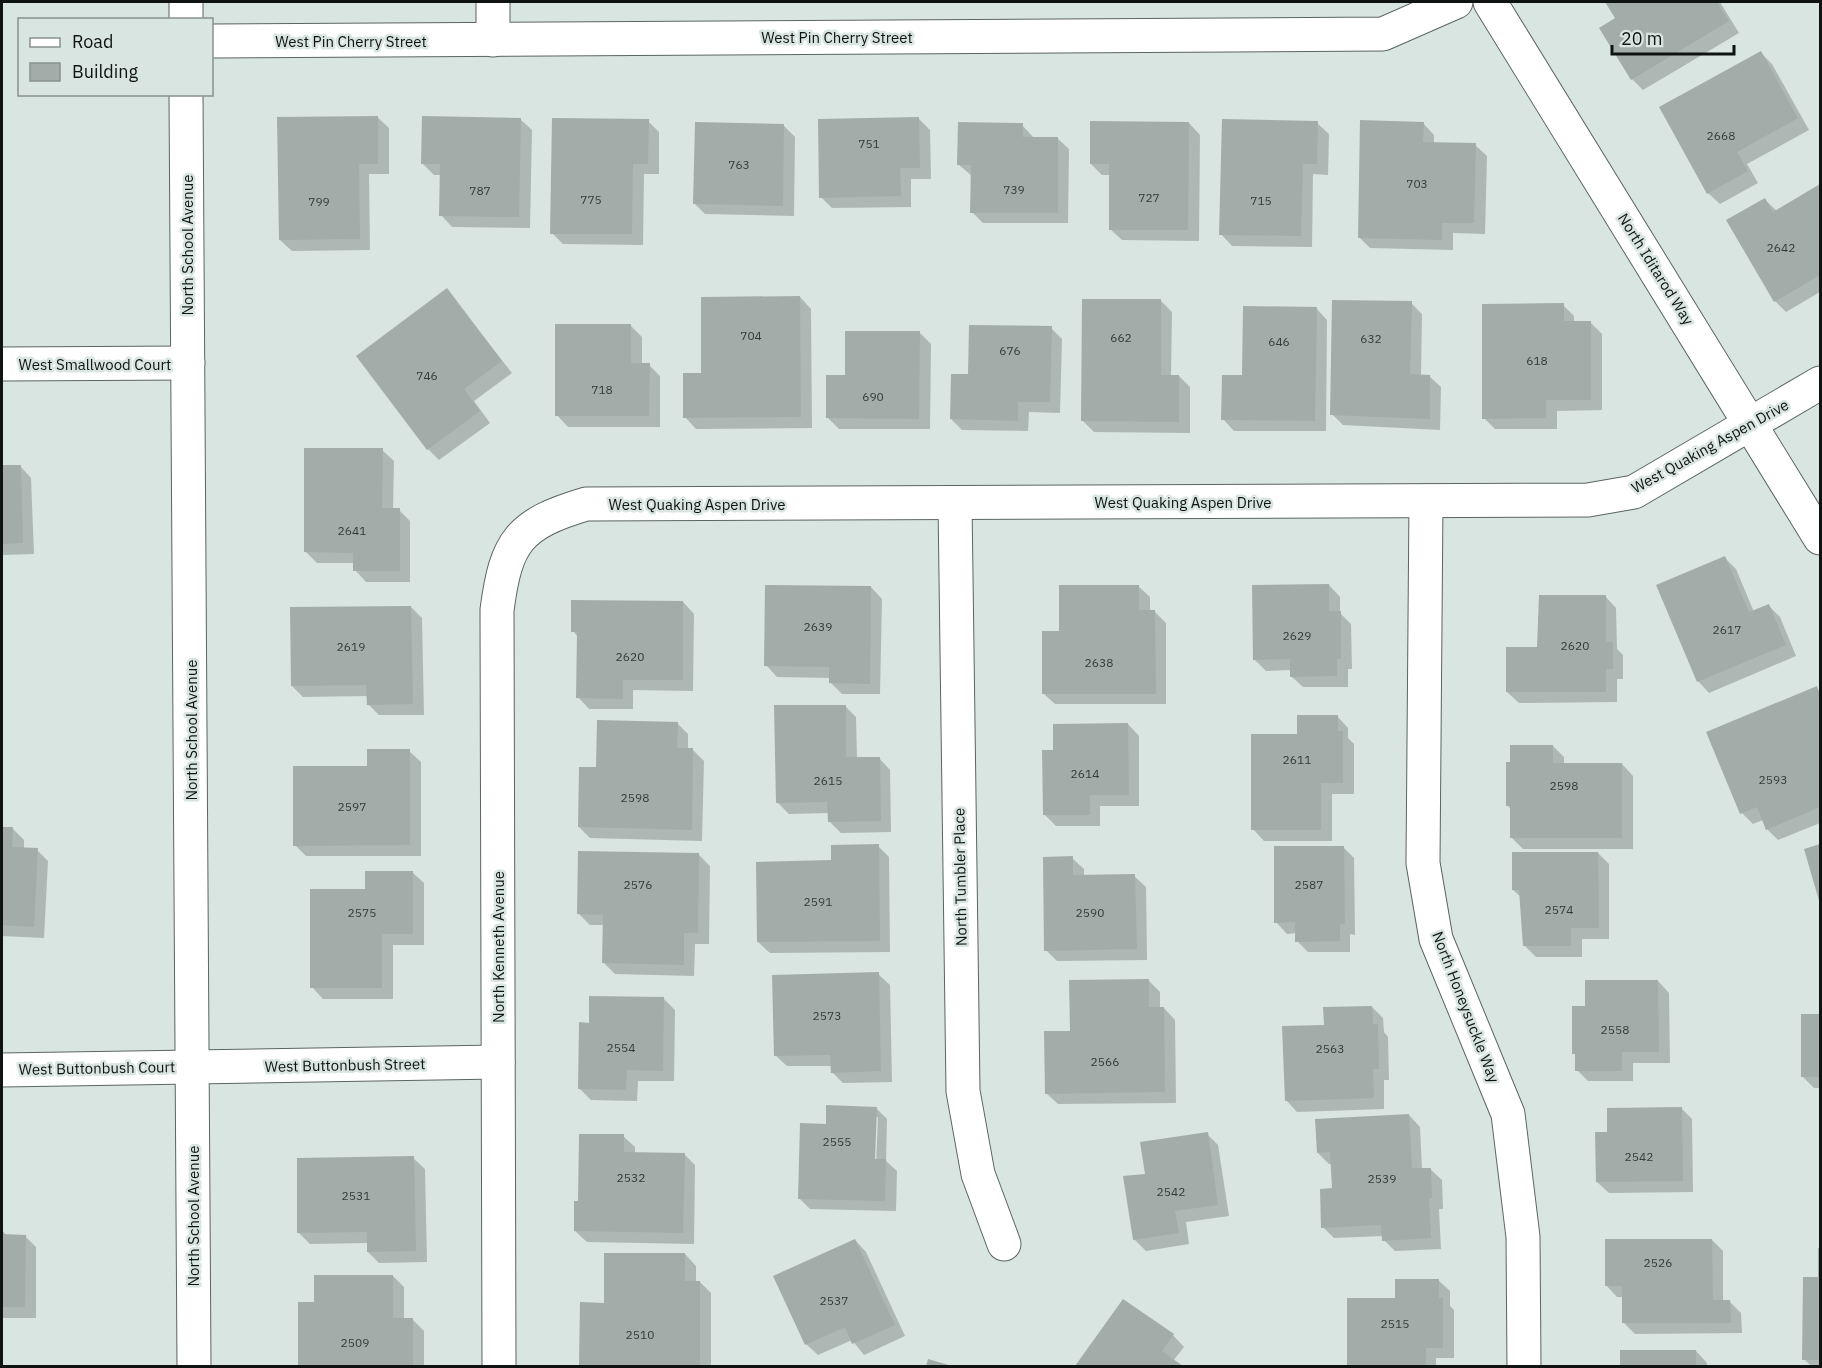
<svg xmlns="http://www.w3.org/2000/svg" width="1822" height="1368" font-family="'IBM Plex Sans',sans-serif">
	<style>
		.shadow { fill: #0003; fill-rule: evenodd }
		.building { fill: #a2ada9 }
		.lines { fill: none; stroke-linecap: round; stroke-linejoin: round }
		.minor-casing { stroke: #5b6561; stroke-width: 35 }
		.tertiary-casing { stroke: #5b6561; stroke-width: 35 }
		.minor { stroke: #fff; stroke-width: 33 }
		.tertiary { stroke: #fff; stroke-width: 33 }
		.labels { text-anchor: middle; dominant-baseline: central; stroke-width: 5; stroke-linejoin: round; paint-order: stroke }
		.number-label { font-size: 12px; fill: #343a37 }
		.street-label { font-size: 15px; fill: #0f1311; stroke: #d9e5e1 }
	</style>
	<rect width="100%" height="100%" fill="#d9e5e1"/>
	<g class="shadow">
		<path d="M1607,2H1720L1739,33L1643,90L1632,79L1617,19Z"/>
		<path d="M1761,53L1772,64L1809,130L1747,164L1758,183L1720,204L1708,193Z"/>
		<path d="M377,117L389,128V174H369L370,250L292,251L280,240Z"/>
		<path d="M520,119L532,130L530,228L452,227L441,215V175H434L423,164Z"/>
		<path d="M919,119L930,130L931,179H911V207L832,208L821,197Z"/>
		<path d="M648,121L659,132V174H644L643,245L563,244L552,233Z"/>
		<path d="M1189,123L1200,135L1199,241L1122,240L1110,229L1111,175H1102L1091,164Z"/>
		<path d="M1317,123L1329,134L1328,175L1313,174L1312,247L1232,246L1221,234Z"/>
		<path d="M1423,123L1434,135V144L1475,145L1487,156L1485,234L1453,233V250L1370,248L1359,237Z"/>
		<path d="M1022,125L1034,138H1057L1069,149L1068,223H983L972,212V176L959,165Z"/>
		<path d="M784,126L795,137L794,216L705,214L694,203Z"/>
		<path d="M1820,186V292L1786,312L1775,301L1765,200L1777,211Z"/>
		<path d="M447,290L512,373L474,401L490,423L439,460L428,449Z"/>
		<path d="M800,297L811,309L812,428L696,429L685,417L703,375Z"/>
		<path d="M1161,301L1172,312L1171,376H1179L1190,387V433L1094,432L1083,421Z"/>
		<path d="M1411,303L1422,314L1421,376H1429L1441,387L1440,430L1343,425L1332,414Z"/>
		<path d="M1563,305L1574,316V322H1590L1602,334V410L1557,411V429H1495L1484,418Z"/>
		<path d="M1316,308L1327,320L1326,431H1234L1223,419L1243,377Z"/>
		<path d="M630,325L642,337V365H649L660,376V427H568L557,415Z"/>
		<path d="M1051,328L1062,339L1060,413L1029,412L1028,431L962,430L951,419L969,375Z"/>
		<path d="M920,333L931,344L930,429H839L827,417L846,376Z"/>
		<path d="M382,450L394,461L393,510H399L410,521V582H366L355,570V563H317L306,552Z"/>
		<path d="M2,466H20L31,478L34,554L2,555Z"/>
		<path d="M1725,558L1736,569L1754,612L1769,606L1780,617L1796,656L1709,693L1698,681Z"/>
		<path d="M1329,585L1340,597V613L1351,624L1352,669H1348V687H1303L1291,676V670L1266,671L1254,659Z"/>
		<path d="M1138,586L1150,597V612H1155L1166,623V704H1055L1043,693L1061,632Z"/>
		<path d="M871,587L882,599L880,694H842L830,682V678L777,677L766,665Z"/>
		<path d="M1605,596L1616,608L1617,649L1623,655V679H1617V702L1519,703L1507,692L1539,648L1538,616Z"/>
		<path d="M683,602L694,614L693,691L633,690V709H589L578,697V637L573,631Z"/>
		<path d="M411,607L422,618L424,715H379L368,704V696L303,697L292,686Z"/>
		<path d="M1816,688L1820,692V823L1778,840L1767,829L1763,820L1753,824L1742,813Z"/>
		<path d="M845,706L856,717L857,759L879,758L890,770L891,832L841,833L829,821V813L789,814L777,802Z"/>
		<path d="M1337,716L1348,728V738L1354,744V794H1332V841H1264L1253,829L1298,736Z"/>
		<path d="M677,723L688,734V749H692L704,761L702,841L590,838L579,827L598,768Z"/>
		<path d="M1128,724L1139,736V806H1100V826H1056L1044,814L1055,752Z"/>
		<path d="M1553,746L1564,757V764H1622L1633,776V849H1523L1511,837V809L1508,806Z"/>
		<path d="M409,751L421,762V856H306L295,845L368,767Z"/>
		<path d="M2,828L13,829L24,840V849L37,850L48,861L44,938L2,936Z"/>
		<path d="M878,846L889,857L890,952L770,953L758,942L833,862Z"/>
		<path d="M1820,846V901L1806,850Z"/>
		<path d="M1343,847L1354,858L1355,935L1350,934V952H1308L1297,941V933L1287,934L1276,922Z"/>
		<path d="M1598,853L1609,864V939H1582V957H1536L1524,945L1521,897L1513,890Z"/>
		<path d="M699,855L710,866L709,944H695L694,976L615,974L604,963L605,925H590L578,913Z"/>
		<path d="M1072,858L1084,869V877L1134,876L1146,887L1147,960L1057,961L1046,950Z"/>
		<path d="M412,872L424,883V945H393V999H323L312,987L366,890Z"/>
		<path d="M878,974L890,985L892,1082L843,1083L832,1072V1066H787L775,1055Z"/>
		<path d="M1149,981L1160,992V1008H1164L1175,1020L1176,1103L1058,1104L1046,1093L1071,1032Z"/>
		<path d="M1658,981L1669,993L1670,1063H1633V1081H1588L1577,1070V1056L1573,1053L1587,1008Z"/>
		<path d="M663,998L675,1010L674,1081H638L637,1101L591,1100L579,1088L590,1025Z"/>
		<path d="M1372,1007L1383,1018L1384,1032L1388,1037L1389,1080H1384V1109L1297,1112L1286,1100L1326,1027Z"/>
		<path d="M1820,1015V1088H1814L1803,1077L1802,1016Z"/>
		<path d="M876,1108L887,1119L886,1161L897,1171L896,1211L810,1209L799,1198L827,1126ZM875,1117H878L876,1166H873Z"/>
		<path d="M1681,1108L1692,1119L1693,1192L1609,1193L1597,1182Z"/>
		<path d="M1409,1115L1420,1127L1422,1169H1430L1442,1180L1443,1209H1439L1441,1249L1395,1251L1384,1240L1383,1236L1334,1238L1323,1227L1334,1189L1333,1164H1329L1318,1153Z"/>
		<path d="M1207,1134L1218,1145L1229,1216L1186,1222L1189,1244L1146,1251L1134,1239L1147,1175Z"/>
		<path d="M623,1136L635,1147V1154H684L695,1165L694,1244L587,1242L575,1231Z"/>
		<path d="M413,1158L425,1169L427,1262L379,1263L368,1252V1243L310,1244L299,1233Z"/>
		<path d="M2,1230L7,1236H25L36,1247V1318H2Z"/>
		<path d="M855,1240L866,1252L905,1336L864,1355L852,1340L818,1355L806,1344Z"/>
		<path d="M1712,1240L1723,1251V1302H1730L1741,1313L1742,1333L1635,1334L1624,1323V1297H1617L1606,1285Z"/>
		<path d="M1820,1250V1366H1811L1804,1359L1819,1279Z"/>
		<path d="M685,1254L696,1266V1282H700L711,1293V1366H582L581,1365L605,1305Z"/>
		<path d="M393,1276L404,1287V1319H412L424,1331V1366H299V1304H315Z"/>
		<path d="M1438,1280L1450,1291V1306L1454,1310V1358H1436V1366H1349L1348,1299H1396Z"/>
		<path d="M1124,1301L1173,1335L1184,1347L1173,1361L1181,1366H1077Z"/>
		<path d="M1621,1351H1696L1707,1363V1366H1621Z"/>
	</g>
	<g class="building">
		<path d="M1605,2H1717L1729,21L1631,80L1599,28L1615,18Z"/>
		<path d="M1761,51L1798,118L1737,152L1748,171L1707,194L1659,107Z"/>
		<path d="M378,116V164H359L360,239L279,240L277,117Z"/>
		<path d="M422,116L521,118L519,217L439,216L440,164H421Z"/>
		<path d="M919,117L920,168H900L901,196L819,198L818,119Z"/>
		<path d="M552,118L649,119L648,164H633L632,234H550Z"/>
		<path d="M1222,119L1318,121L1317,164H1303L1301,236L1219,235Z"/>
		<path d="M1360,120L1424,122L1423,142L1476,143L1474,223H1442V240L1358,238Z"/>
		<path d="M1090,121L1189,122L1188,230H1109V164H1090Z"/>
		<path d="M695,122L784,124L783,206L693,204Z"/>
		<path d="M958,122L1023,123V137H1058V213H970L971,165H957Z"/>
		<path d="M1820,184V275L1774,302L1726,220L1765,198L1773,212Z"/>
		<path d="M447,288L502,361L464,389L480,411L427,450L356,356Z"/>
		<path d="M800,296L801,417L683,418V373H701V297Z"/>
		<path d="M1082,299H1161V375H1179V422L1081,421Z"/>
		<path d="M1332,300L1412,301L1410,374L1430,375V419L1330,415Z"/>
		<path d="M1564,303V321H1591V400H1546V418L1482,419V304Z"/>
		<path d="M1243,306L1317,307L1315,421L1221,420L1222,375H1242Z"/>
		<path d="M555,324H631V363H650L649,416H555Z"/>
		<path d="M969,325L1052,326L1050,402H1018V421L950,419L951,374H968Z"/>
		<path d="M845,331H920L919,419L826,418V375H845Z"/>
		<path d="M304,448H383L382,508H400V571H353V553L304,552Z"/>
		<path d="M2,465H21L23,543L2,544Z"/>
		<path d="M1725,556L1749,612L1769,604L1786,645L1697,682L1656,585Z"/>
		<path d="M1329,584V611H1341V659H1337V676L1290,677V659L1253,660L1252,585Z"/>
		<path d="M765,585L871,586L870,684L829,683V667L764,666Z"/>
		<path d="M1059,585H1139V610H1155L1156,694H1042V631H1059Z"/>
		<path d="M1539,595H1606V642H1613V669H1606V692H1506V647H1537Z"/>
		<path d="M571,600L683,601V680H623V699L576,698L577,632H571Z"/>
		<path d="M411,606L413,704L367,705L366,685L291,686L290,607Z"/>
		<path d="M1817,686L1820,695V807L1766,830L1757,807L1740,814L1706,732Z"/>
		<path d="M774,705H846V757H880L881,821L828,822L827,802L776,803Z"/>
		<path d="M1297,715H1338V731H1343V783H1321V830H1251V734H1297Z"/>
		<path d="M597,720L678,722L677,748H693L692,830L578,827L579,767H596Z"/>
		<path d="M1128,723L1129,795H1090V815H1043L1042,750H1053V724Z"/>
		<path d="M1510,745H1553V763H1622V838H1510V806H1506V762H1510Z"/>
		<path d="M367,749H410V845L293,846V766H367Z"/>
		<path d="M2,827H13L12,847L38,848L34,927L2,925Z"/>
		<path d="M879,844L880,941L757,942L756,862L831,860V845Z"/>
		<path d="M1820,844V904L1804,849Z"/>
		<path d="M1274,846H1344L1345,924H1340V941L1295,942V922L1274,923Z"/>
		<path d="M578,851L699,853L698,933H684V965L602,963L603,915L577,914Z"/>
		<path d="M1512,852H1598L1599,928H1571V946H1523L1519,890H1512Z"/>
		<path d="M1073,856V875L1135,874L1137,949L1044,951L1043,857Z"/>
		<path d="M365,871H413V934H382V988H310V889H365Z"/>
		<path d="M879,972L881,1071L831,1073L830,1055L774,1056L772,975Z"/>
		<path d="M1149,979V1007H1164L1165,1092L1045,1094L1044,1031H1070L1069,980Z"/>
		<path d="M1585,980H1658L1659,1052H1622V1071H1575V1054H1572V1006H1585Z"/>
		<path d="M589,996L664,997L663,1071L627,1070L626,1090L578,1089L579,1022L589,1023Z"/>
		<path d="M1372,1006L1373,1024H1378L1379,1069H1373L1374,1098L1285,1101L1282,1026L1324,1025L1323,1007Z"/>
		<rect x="1801" y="1014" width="19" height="63"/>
		<path d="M826,1105L877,1107L875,1159H886L885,1201L798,1199L800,1123L826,1124Z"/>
		<path d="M1682,1107L1683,1181L1596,1182L1595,1132H1607V1108Z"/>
		<path d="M1409,1114L1412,1168H1431L1432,1198H1429L1431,1238L1382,1241L1381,1225L1321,1228L1320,1189L1332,1188L1330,1152L1317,1153L1315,1119Z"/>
		<path d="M1208,1132L1218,1205L1175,1211L1179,1233L1133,1240L1123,1176L1145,1174L1140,1142Z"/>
		<path d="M579,1134H624V1152L685,1153L683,1233L574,1231V1201H578Z"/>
		<path d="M414,1156L416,1251L367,1252V1232L297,1233V1158Z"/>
		<path d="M2,1234L26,1235L25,1307H2Z"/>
		<path d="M855,1239L895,1325L852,1344L845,1327L805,1345L773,1276Z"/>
		<path d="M1605,1239H1712L1713,1300H1730L1731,1323H1622V1286H1605Z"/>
		<path d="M1818,1248H1820V1360H1802L1803,1277H1818Z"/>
		<path d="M604,1253H685V1281H700V1366L579,1365L580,1302L604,1303Z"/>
		<path d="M314,1275H393V1318H413V1366H298V1302H314Z"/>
		<path d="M1395,1279H1439V1298H1443V1348H1426V1366H1347V1298H1395Z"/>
		<path d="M1123,1299L1174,1334L1162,1351L1183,1366H1075Z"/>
		<rect x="1620" y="1350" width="76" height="16"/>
		<path d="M928,1359L952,1366H926Z"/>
	</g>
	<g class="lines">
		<defs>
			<g id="minor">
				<path d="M493,2V40"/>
				<path d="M1490,2L1820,538"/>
				<path d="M212,41L1383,34L1456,2"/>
				<path d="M2,364L188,363"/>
				<path d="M1426,501L1423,863L1436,939L1508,1114L1523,1237L1524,1366"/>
				<path d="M955,503L963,1091L978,1174L1004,1244"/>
				<path d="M2,1070L498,1062"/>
				<path d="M499,1366L497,610C506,541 519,524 586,504L1588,500L1634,492L1820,383"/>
			</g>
			<g id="tertiary">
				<path d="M186,2V20"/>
				<path d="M186,94L194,1366"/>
			</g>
		</defs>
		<use href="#minor" class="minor-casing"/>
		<use href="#tertiary" class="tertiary-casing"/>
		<use href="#minor" class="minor"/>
		<use href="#tertiary" class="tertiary"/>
	</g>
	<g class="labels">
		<g class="number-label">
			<text x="1721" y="135">2668</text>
			<text x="869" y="143">751</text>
			<text x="739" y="164">763</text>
			<text x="1417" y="183">703</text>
			<text x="1014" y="189">739</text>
			<text x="480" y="190">787</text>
			<text x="1149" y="197">727</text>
			<text x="591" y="199">775</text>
			<text x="1261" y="200">715</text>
			<text x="319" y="201">799</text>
			<text x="1781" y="247">2642</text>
			<text x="751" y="335">704</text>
			<text x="1121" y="337">662</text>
			<text x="1371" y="338">632</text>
			<text x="1279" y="341">646</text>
			<text x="1010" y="350">676</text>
			<text x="1537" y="360">618</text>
			<text x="427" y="375">746</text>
			<text x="602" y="389">718</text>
			<text x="873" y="396">690</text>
			<text x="352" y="530">2641</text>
			<text x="818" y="626">2639</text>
			<text x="1727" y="629">2617</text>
			<text x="1297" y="635">2629</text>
			<text x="1575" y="645">2620</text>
			<text x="351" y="646">2619</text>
			<text x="630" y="656">2620</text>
			<text x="1099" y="662">2638</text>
			<text x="1297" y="759">2611</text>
			<text x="1085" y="773">2614</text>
			<text x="1773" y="779">2593</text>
			<text x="828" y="780">2615</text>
			<text x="1564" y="785">2598</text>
			<text x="635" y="797">2598</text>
			<text x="352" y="806">2597</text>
			<text x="638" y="884">2576</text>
			<text x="1309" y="884">2587</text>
			<text x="818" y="901">2591</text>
			<text x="1559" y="909">2574</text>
			<text x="362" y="912">2575</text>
			<text x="1090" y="912">2590</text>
			<text x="827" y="1015">2573</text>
			<text x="1615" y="1029">2558</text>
			<text x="621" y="1047">2554</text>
			<text x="1330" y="1048">2563</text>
			<text x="1105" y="1061">2566</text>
			<text x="837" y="1141">2555</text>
			<text x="1639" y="1156">2542</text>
			<text x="631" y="1177">2532</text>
			<text x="1382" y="1178">2539</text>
			<text x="1171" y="1191">2542</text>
			<text x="356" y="1195">2531</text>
			<text x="1658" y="1262">2526</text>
			<text x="834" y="1300">2537</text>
			<text x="1395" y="1323">2515</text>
			<text x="640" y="1334">2510</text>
			<text x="355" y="1342">2509</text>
		</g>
		<g class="street-label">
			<text x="837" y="37">West Pin Cherry Street</text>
			<text x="351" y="41">West Pin Cherry Street</text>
			<text transform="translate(187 245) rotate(-90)">North School Avenue</text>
			<text transform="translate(1656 269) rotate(58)">North Iditarod Way</text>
			<text x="95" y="364">West Smallwood Court</text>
			<text transform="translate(1710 446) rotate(-29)">West Quaking Aspen Drive</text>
			<text x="1183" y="502">West Quaking Aspen Drive</text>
			<text x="697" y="504">West Quaking Aspen Drive</text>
			<text transform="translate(191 730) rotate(-90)">North School Avenue</text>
			<text transform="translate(960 877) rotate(-91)">North Tumbler Place</text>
			<text transform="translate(498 947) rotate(-90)">North Kenneth Avenue</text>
			<text transform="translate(1466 1007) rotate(69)">North Honeysuckle Way</text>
			<text transform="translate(345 1065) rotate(-1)">West Buttonbush Street</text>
			<text transform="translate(97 1068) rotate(-1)">West Buttonbush Court</text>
			<text transform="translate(193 1216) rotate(-90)">North School Avenue</text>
		</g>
	</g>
	<rect width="1822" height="1368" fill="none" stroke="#0f1311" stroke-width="6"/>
	<rect x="18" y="18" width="195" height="78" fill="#d9e5e1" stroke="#88918e" stroke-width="1.5"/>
	<rect x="30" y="38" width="30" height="9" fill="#ffffff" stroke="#88918e" stroke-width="1.5"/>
	<text x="72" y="48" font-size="18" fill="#0f1311">Road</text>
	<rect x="30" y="63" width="30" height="18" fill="#a2ada9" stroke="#88918e" stroke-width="1.5"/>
	<text x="72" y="78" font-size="18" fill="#0f1311">Building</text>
	<path d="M1612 45v9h122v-9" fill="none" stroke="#0f1311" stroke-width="3"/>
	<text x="1621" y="45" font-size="18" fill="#0f1311" stroke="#d9e5e1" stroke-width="4.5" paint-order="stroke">20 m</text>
</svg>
